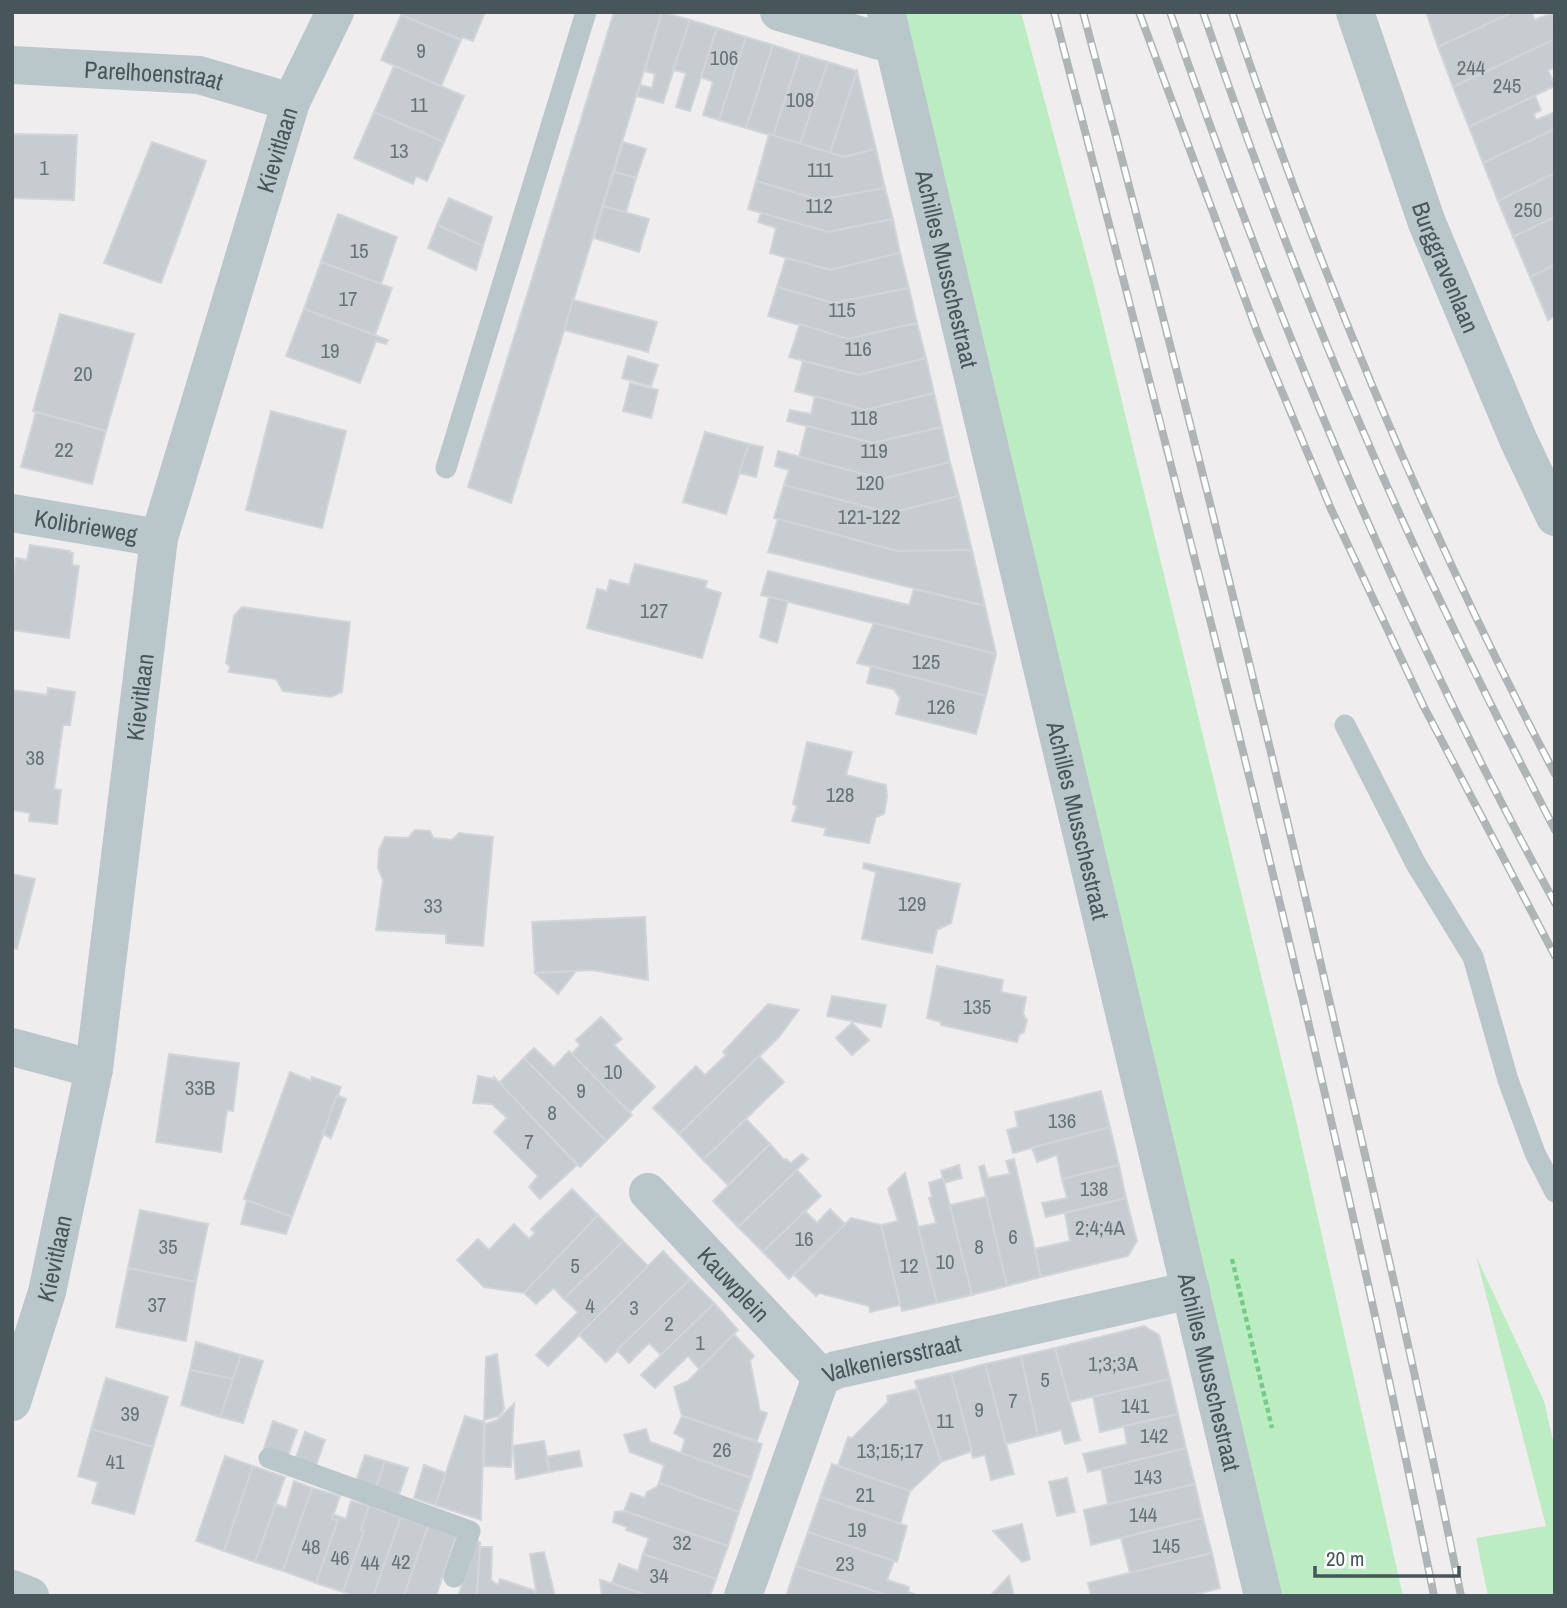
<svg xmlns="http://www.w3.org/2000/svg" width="1567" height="1608" font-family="'Archivo Narrow',sans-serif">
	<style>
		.green { fill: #bcedc2 }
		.building { fill: #c7ccd0; stroke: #d1d5d9; stroke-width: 2 }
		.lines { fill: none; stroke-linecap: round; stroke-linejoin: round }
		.path { stroke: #75ca8a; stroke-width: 4.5; stroke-dasharray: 5 3.5; stroke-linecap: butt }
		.service { stroke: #b9c6ca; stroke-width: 21 }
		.minor { stroke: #b9c6ca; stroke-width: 38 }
		.tertiary { stroke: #b9c6ca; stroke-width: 38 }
		.rail-casing { stroke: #afb5b7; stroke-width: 8 }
		.rail { stroke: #fff; stroke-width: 5; stroke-dasharray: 16; stroke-linecap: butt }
		.labels { text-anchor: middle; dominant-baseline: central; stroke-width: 6; stroke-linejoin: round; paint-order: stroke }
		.number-label { font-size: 21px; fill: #667478 }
		.street-label { font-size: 24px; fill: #46565a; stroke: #fff }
	</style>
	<rect width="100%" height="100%" fill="#f0edee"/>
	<g class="green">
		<path d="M897,12H1021L1094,286L1294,1111L1403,1596H1274Z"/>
		<path d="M1476,1256L1544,1401L1555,1449V1596H1488L1476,1538L1546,1526Z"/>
	</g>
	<g class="building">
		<path d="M402,12H485L473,41L462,37L461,40L401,15Z"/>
		<path d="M614,12H662L511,503L468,487Z"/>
		<path d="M662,12L690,20L663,103L637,96L640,85L652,88L655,74L645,71Z"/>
		<path d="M1426,12H1513L1438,47Z"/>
		<path d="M1513,12H1531L1535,20L1552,13L1555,18V39L1453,87L1438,47Z"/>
		<path d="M401,15L461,40L441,86L381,60Z"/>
		<path d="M690,20L717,28L690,111L676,107L686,73L673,70Z"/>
		<path d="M717,28L746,37L719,120L703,115L713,82L701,77Z"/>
		<path d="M746,37L773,45L746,128L719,120Z"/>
		<path d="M1555,39V67L1548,70L1555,86L1469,127L1453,87Z"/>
		<path d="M773,45L800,54L773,136L746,128Z"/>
		<path d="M800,54L828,62L800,144L773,136Z"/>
		<path d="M828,62L857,71L830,153L800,144Z"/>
		<path d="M394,66L464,96L444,142L374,112Z"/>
		<path d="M857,71L876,149L844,157L830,153Z"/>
		<path d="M1535,96L1541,110L1534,114L1536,120L1555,112V129L1483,163L1469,127Z"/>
		<path d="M374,112L444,142L427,181L416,176L413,184L354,158Z"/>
		<path d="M1555,129V173L1498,201L1483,163Z"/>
		<path d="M12,134L77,135L74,200L12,198Z"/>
		<path d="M769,134L844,157L876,149L885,188L819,200L756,181Z"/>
		<path d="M152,142L206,161L161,283L104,263Z"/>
		<path d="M623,142L646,149L636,178L614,172Z"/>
		<path d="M614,172L636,178L626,212L603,206Z"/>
		<path d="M1555,173V217L1513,237L1498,201Z"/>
		<path d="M756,181L819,200L885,188L893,219L828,232L748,209Z"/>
		<path d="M449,198L492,217L483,246L437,225Z"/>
		<path d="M603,206L649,219L639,252L594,238Z"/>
		<path d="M761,213L828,232L893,219L900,253L830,270L770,253L776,228L758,222Z"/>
		<path d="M338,214L397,237L381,284L321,262Z"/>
		<path d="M1555,217V265L1530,277L1513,237Z"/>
		<path d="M437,225L483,246L476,270L428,248Z"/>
		<path d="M900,253L909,288L833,303L777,287L786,258L830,270Z"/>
		<path d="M321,262L392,288L375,335L304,309Z"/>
		<path d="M1555,265V316L1548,320L1530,277Z"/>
		<path d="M777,287L833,303L909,288L917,323L848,339L768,316Z"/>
		<path d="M573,300L657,322L648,352L564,330Z"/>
		<path d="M304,309L388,340L386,344L376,341L360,383L286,356Z"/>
		<path d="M60,314L134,334L106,431L33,411Z"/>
		<path d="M917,323L926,358L859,375L789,357L800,324L848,339Z"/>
		<path d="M628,356L658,365L651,386L622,378Z"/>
		<path d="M926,358L934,393L865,410L795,391L803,361L859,375Z"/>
		<path d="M630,383L658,390L651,418L623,411Z"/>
		<path d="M934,393L942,427L873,443L787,421L790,410L811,414L815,396L865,410Z"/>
		<path d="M271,411L346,431L322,528L246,510Z"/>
		<path d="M36,412L106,431L92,484L21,467Z"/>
		<path d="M807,426L873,443L942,427L950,462L882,479L799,457Z"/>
		<path d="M705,432L749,444L726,514L683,502Z"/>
		<path d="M749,444L763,447L756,477L739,473Z"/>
		<path d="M778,451L882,479L950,462L959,496L890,513L784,485L789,470L775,466Z"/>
		<path d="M784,485L890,513L959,496L972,550L897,551L774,518Z"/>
		<path d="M778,519L897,551L972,550L985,606L768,552Z"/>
		<path d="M30,545L70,551L69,553H73L72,565L79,566L69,638L12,630V583L16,558L27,560Z"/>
		<path d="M635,564L707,581L705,588L721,593L702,658L587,628L597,589L607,591L610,580L629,585Z"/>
		<path d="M768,571L909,605L914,589L985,606L996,654L761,595Z"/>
		<path d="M769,597L788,601L777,643L760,637Z"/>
		<path d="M242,607L350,622L342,692L331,697L283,691L276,679L229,672L230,666L226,663L234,616Z"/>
		<path d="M874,623L996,654L986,696L857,663Z"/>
		<path d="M871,666L986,696L976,734L896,714L900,698L893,689L867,683Z"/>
		<path d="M48,688L75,692L70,725H63L54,789L61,790L57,824L29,821L30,813L12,810V690L47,695Z"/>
		<path d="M807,742L852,752L846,775L886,785L887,797L884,814L876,817L869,843L824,835L826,828L792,821L797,806L793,804Z"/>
		<path d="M415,830L430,831L433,838L452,840L459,833L493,837L483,946L446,943V934L376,930L383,880L378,868L379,850L385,837L408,838Z"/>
		<path d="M864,863L960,884L951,923L937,930L932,953L862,939L876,872L863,868Z"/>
		<path d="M12,874L35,879L17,949L12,948Z"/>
		<path d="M645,917L648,980L592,970L535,973L532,922Z"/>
		<path d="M937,966L1003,980L1001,992L1026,997L1023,1014L1027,1020L1024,1032L1019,1035L1017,1042L941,1025V1022L927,1018Z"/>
		<path d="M576,971L558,994L535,973Z"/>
		<path d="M832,996L886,1005L881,1027L827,1016Z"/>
		<path d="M768,1004L799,1010L778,1038L679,1134L653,1108L696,1066L705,1075L726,1055L723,1052Z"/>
		<path d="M601,1017L622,1039L614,1045L655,1087L630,1112L571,1055L580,1045L576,1040Z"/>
		<path d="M852,1023L869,1040L852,1055L836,1038Z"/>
		<path d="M534,1048L554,1067L569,1051L632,1115L606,1141L524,1058Z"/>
		<path d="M169,1054L239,1063L233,1111L227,1110L221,1152L156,1142Z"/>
		<path d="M759,1056L784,1082L703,1160L679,1134Z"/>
		<path d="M524,1058L606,1141L580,1167L499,1083Z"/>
		<path d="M290,1072L311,1081L312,1077L341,1087L292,1217L244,1199Z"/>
		<path d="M478,1076L493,1079L494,1077L577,1165L540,1199L529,1187L538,1176L494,1132L507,1118L492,1104L473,1103Z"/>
		<path d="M1101,1091L1110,1127L1013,1153L1007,1130L1018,1127L1015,1112Z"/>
		<path d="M337,1095L346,1099L331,1138L323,1134Z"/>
		<path d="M746,1119L770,1144L728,1185L703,1160Z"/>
		<path d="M1110,1127L1119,1165L1062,1179L1057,1155L1037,1162L1032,1148Z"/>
		<path d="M770,1144L784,1160L786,1159L791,1163L802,1154L808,1159L738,1227L713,1201Z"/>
		<path d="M1014,1159L1041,1277L1007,1286L979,1167L984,1165L988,1178L1010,1174L1006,1161Z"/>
		<path d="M959,1165L962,1178L944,1183L941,1171Z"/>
		<path d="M1119,1165L1126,1198L1046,1217L1042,1203L1067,1198L1062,1179Z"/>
		<path d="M797,1170L821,1196L763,1252L738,1227Z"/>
		<path d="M905,1173L937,1303L902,1311L881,1225L898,1221L888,1189Z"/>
		<path d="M943,1178L972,1295L937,1303L918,1227L936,1223L929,1198L932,1197L929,1183Z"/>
		<path d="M572,1189L598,1215L524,1293L484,1287L457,1260L478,1239L489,1250L514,1224L529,1239L535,1233L531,1229Z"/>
		<path d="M986,1197L1007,1286L972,1295L950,1205Z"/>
		<path d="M1126,1198L1137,1241L1128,1256L1041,1277L1035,1249L1070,1241L1065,1213Z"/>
		<path d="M247,1200L292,1217L286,1234L241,1224Z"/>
		<path d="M830,1209L845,1224L789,1279L763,1252L805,1211L817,1223Z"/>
		<path d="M140,1210L208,1224L196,1282L128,1268Z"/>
		<path d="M598,1215L623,1241L564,1299L554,1288L536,1304L524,1293Z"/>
		<path d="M851,1218L881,1225L900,1305L870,1312L869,1306L819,1293L816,1296L794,1275Z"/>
		<path d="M623,1241L648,1266L548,1366L536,1355L578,1312L564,1299Z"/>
		<path d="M663,1251L690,1279L606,1362L579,1335Z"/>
		<path d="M128,1268L196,1282L186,1341L116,1327Z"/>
		<path d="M690,1279L714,1303L661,1355L649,1343L629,1363L617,1350Z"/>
		<path d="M714,1303L738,1330L699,1369L688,1356L655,1388L641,1375Z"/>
		<path d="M1144,1326L1159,1335L1170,1379L1070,1402L1055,1348Z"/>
		<path d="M734,1334L754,1356L750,1361L760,1411L767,1413L757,1441L682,1416L674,1387L688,1381Z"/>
		<path d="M196,1342L241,1355L233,1379L190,1370Z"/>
		<path d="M1055,1348L1080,1440L1065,1444L1061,1430L1038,1436L1021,1356Z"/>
		<path d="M497,1354L504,1409L499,1416L484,1420L486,1357Z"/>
		<path d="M241,1355L263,1361L243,1423L220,1417Z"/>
		<path d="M1021,1356L1038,1436L1006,1444L985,1364Z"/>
		<path d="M985,1364L1014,1474L991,1480L985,1455L973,1458L951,1373Z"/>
		<path d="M190,1370L233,1379L220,1417L181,1405Z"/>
		<path d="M951,1373L972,1451L941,1462L915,1381Z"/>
		<path d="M106,1378L168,1397L153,1447L91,1429Z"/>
		<path d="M1170,1379L1178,1414L1100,1432L1093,1397Z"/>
		<path d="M917,1389L941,1462L910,1491L838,1466L848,1437L852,1438L888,1402L887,1396Z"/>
		<path d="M514,1404L511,1467L484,1466L485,1424L497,1420Z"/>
		<path d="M1178,1414L1186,1448L1088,1472L1083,1454L1127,1444L1124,1426Z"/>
		<path d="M465,1416L484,1422L481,1520L435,1505Z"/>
		<path d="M682,1416L762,1444L751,1478L681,1453L685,1439L674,1433Z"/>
		<path d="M273,1421L297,1430L288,1456L264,1448Z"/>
		<path d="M91,1429L153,1447L134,1514L92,1503L98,1482L78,1476Z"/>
		<path d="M646,1429L650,1442L751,1478L739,1512L659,1483L664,1465L630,1452L624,1435Z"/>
		<path d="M305,1432L325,1440L315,1468L295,1460Z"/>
		<path d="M544,1441L550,1472L516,1479L513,1446Z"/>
		<path d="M1186,1448L1195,1484L1108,1504L1101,1469Z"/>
		<path d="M579,1451L582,1466L550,1472L546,1457Z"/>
		<path d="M365,1455L385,1461L376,1487L356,1481Z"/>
		<path d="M225,1456L253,1466L224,1551L196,1541Z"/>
		<path d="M385,1461L408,1468L399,1495L376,1487Z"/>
		<path d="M832,1464L910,1491L900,1524L820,1497Z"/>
		<path d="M424,1465L446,1473L435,1505L414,1498Z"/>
		<path d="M253,1466L285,1477L255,1562L224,1551Z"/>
		<path d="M1067,1478L1075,1512L1057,1516L1049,1482Z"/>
		<path d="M294,1481L312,1488L283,1571L255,1562L276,1504L286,1508Z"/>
		<path d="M659,1483L739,1512L728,1546L624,1511L631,1493L645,1498L647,1492L657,1487Z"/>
		<path d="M1195,1484L1203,1518L1091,1545L1084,1510Z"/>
		<path d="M312,1488L340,1496L332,1519L338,1520L316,1583L283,1571Z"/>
		<path d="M820,1497L907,1526L897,1562L808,1532Z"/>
		<path d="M351,1501L369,1506L361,1530L364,1531L343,1592L316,1583L338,1520L332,1519L333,1514L346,1519Z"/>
		<path d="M369,1506L401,1517L373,1596H354L343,1592L364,1531L361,1530Z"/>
		<path d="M624,1511L728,1546L716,1579L643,1554L649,1538L626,1530L627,1527L613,1522L615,1512Z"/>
		<path d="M401,1517L428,1526L404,1596H373Z"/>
		<path d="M1203,1518L1212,1553L1130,1573L1121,1538Z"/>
		<path d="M1022,1524L1030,1559L1022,1562L993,1531Z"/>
		<path d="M428,1526L456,1536L436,1596H404Z"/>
		<path d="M808,1532L894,1561L887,1580L909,1587L908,1592L920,1596H890L796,1566Z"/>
		<path d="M476,1541L480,1542L477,1596H458Z"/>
		<path d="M480,1547H492L491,1580L498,1585L500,1579L536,1591L535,1596H477Z"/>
		<path d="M544,1552L555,1596H535L536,1591L530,1554Z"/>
		<path d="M1212,1553L1220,1588L1190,1596H1091L1088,1583Z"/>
		<path d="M643,1554L716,1579L710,1596H650L612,1583L619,1564L638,1571Z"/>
		<path d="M796,1566L890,1596H786Z"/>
		<path d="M1009,1576L1014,1596H993L992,1594Z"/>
		<path d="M600,1580H601L650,1596H602Z"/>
	</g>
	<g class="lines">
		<path class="path" d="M1232,1259L1272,1428"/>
		<g class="service">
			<path d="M446,468L586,12"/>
			<path d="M1345,725L1416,864L1473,957L1508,1080L1535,1153L1555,1192"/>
			<path d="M269,1458L470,1531L454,1577"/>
		</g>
		<g class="minor">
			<path d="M779,12L894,45"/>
			<path id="s1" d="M886,12L1263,1596"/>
			<path id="s2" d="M12,65L199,75L291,102"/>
			<path id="s3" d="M12,513L159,538"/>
			<path d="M12,1047L94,1069"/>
			<path id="s4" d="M648,1192L821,1377"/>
			<path id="s5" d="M12,1402L47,1292L94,1069L159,538L291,102L335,12"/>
			<path id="s6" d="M743,1596L821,1377L836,1370L1191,1290"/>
		</g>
		<g class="tertiary">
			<path id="s7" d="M1355,12L1427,223L1518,439L1555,517"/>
			<path d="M12,1589L30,1596"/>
		</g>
		<defs>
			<g id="rail">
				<path d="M1054,12C1191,538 1327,1063 1434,1596"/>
				<path d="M1083,12C1172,344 1255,678 1332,1012C1377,1206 1422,1400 1461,1596"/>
				<path d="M1139,12L1258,334L1331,509L1424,707L1555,956"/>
				<path d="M1170,12C1276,319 1398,618 1555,903"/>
				<path d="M1203,12C1252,156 1305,299 1366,438C1423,571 1488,701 1555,830"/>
				<path d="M1232,12C1320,274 1426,530 1555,774"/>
			</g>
		</defs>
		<use href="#rail" class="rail-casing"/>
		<use href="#rail" class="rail"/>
	</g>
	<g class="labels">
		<g class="number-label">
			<text x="421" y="50">9</text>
			<text x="724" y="57">106</text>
			<text x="1471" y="67">244</text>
			<text x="1507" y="85">245</text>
			<text x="800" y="99">108</text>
			<text x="419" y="104">11</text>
			<text x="399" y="150">13</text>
			<text x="44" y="167">1</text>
			<text x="820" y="169">111</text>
			<text x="819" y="205">112</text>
			<text x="1528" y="209">250</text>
			<text x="359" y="250">15</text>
			<text x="348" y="298">17</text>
			<text x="842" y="309">115</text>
			<text x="858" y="348">116</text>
			<text x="330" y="350">19</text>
			<text x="83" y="373">20</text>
			<text x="864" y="417">118</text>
			<text x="64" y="449">22</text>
			<text x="874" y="450">119</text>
			<text x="870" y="482">120</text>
			<text x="869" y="516">121-122</text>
			<text x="654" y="610">127</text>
			<text x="926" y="661">125</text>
			<text x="941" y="706">126</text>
			<text x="35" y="757">38</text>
			<text x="840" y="794">128</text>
			<text x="912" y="903">129</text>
			<text x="433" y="905">33</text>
			<text x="977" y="1006">135</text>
			<text x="613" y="1071">10</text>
			<text x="200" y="1087">33B</text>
			<text x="581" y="1090">9</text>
			<text x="552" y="1112">8</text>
			<text x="1062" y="1120">136</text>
			<text x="529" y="1141">7</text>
			<text x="1094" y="1188">138</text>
			<text x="1100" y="1227">2;4;4A</text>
			<text x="1013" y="1236">6</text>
			<text x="804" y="1238">16</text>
			<text x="168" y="1246">35</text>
			<text x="979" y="1246">8</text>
			<text x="945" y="1261">10</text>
			<text x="575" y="1265">5</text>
			<text x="909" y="1265">12</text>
			<text x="157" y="1304">37</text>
			<text x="590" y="1305">4</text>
			<text x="634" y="1307">3</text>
			<text x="669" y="1323">2</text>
			<text x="700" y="1342">1</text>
			<text x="1113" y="1363">1;3;3A</text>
			<text x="1045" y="1379">5</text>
			<text x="1013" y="1400">7</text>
			<text x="1135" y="1405">141</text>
			<text x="979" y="1409">9</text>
			<text x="130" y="1413">39</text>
			<text x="945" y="1420">11</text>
			<text x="1154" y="1435">142</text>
			<text x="722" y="1449">26</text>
			<text x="890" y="1450">13;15;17</text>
			<text x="115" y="1461">41</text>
			<text x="1148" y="1476">143</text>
			<text x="865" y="1494">21</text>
			<text x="1143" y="1514">144</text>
			<text x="857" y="1529">19</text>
			<text x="682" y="1542">32</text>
			<text x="1166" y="1545">145</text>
			<text x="311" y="1546">48</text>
			<text x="340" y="1557">46</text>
			<text x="401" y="1561">42</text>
			<text x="370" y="1562">44</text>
			<text x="845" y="1563">23</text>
			<text x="659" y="1575">34</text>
		</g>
		<g class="street-label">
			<text stroke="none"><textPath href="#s2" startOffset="142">Parelhoenstraat</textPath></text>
			<text stroke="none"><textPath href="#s5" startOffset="1284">Kievitlaan</textPath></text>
			<text stroke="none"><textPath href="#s7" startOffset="271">Burggravenlaan</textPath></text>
			<text stroke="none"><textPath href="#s1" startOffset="264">Achilles Musschestraat</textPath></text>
			<text stroke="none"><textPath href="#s3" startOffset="75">Kolibrieweg</textPath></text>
			<text stroke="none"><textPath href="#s5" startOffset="718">Kievitlaan</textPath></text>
			<text stroke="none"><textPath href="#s1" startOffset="831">Achilles Musschestraat</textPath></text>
			<text stroke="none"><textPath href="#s5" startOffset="150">Kievitlaan</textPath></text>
			<text stroke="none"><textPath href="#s4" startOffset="126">Kauwplein</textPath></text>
			<text stroke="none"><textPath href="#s6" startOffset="306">Valkeniersstraat</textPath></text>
			<text stroke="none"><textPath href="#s1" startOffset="1398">Achilles Musschestraat</textPath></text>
		</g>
	</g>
	<rect width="1567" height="1608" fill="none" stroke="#46565a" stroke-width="28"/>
	<path d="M1315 1566v10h144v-10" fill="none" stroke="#46565a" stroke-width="3.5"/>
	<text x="1326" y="1566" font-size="21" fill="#46565a" stroke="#ffffff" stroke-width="5" paint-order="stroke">20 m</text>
</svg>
